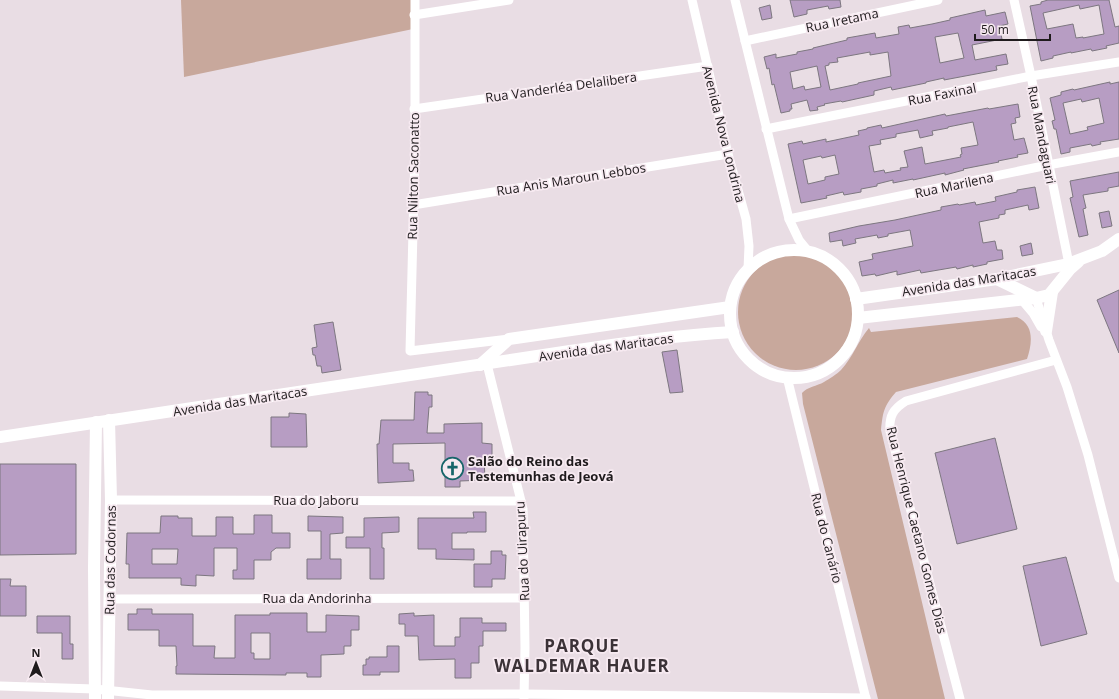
<svg xmlns="http://www.w3.org/2000/svg" width="1119" height="699" font-family="'Open Sans',sans-serif">
	<style>
		.green { fill: #c8a89c }
		.building { fill: #b79dc3; stroke: #7d7780; fill-rule: evenodd }
		.lines { fill: none; stroke-linecap: round; stroke-linejoin: round }
		.street { stroke: #fff; stroke-width: 9 }
		.secondary { stroke: #fff; stroke-width: 12 }
		.labels { text-anchor: middle; dominant-baseline: central; stroke-width: 3.5; stroke-linejoin: round; paint-order: stroke }
		.street-label { font-size: 13px; fill: #1f1b1d; stroke: #f7eaf1 }
		.poi-label { font-size: 13px; font-weight: bold; fill: #1f1b1d; stroke: #f7eaf1; text-anchor: start }
		.district-label { font-size: 17px; font-weight: bold; letter-spacing: 1px; fill: #3b3237; stroke: #f7eaf1 }
	</style>
	<rect width="100%" height="100%" fill="#e9dde4"/>
	<g class="green">
		<path d="M181,0H414L413,29L184,77Z"/>
		<circle cx="796" cy="312" r="58"/>
		<path d="M1017,317C1035,325 1032,344 1027,359L896,392C884,406 883,411 881,430L945,699H878L803,404L802,393C807,387 817,386 824,382C829,379 837,374 841,370C853,357 858,341 869,328L871,332Z"/>
	</g>
	<g class="building">
		<path d="M790,0H840L841,7L829,9L828,6L807,10V14L794,17Z"/>
		<path d="M1048,0H1109L1115,27L1119,26V43L1106,46L1107,48L1092,51L1091,49L1071,53V52L1053,56V58L1041,61L1030,6L1041,4V2ZM1079,5L1080,9L1099,5L1104,34L1083,38V37L1076,38L1073,24L1047,29L1043,13Z"/>
		<path d="M770,5L772,18L762,20L759,8Z"/>
		<path d="M985,10L986,16L1005,12L1008,24L999,26L1002,39L972,45L975,60L1006,54L1008,64L996,66L997,70L944,80V78L926,82V83L892,90L891,87L874,91V95L842,102L841,101L824,104L825,105L817,107L818,110L810,111L807,100L791,104L792,109H790V111L781,113L774,84L772,85L769,68L767,69L764,57L776,54V58L797,54V52L813,49V48L847,40V38L875,33L876,38L899,34L898,27L909,25L910,28L932,24L950,20V18ZM958,33L964,58L940,63L935,37ZM870,52V55L888,52L891,76L858,83V84L830,90L825,66L829,65V63L838,62L837,58ZM817,66L821,87L805,90L804,86L793,89L790,72Z"/>
		<path d="M1110,82V84L1119,82V139L1100,142L1101,144L1092,146L1091,144L1070,148V152L1061,154L1056,129H1054L1052,121L1055,120L1050,98L1061,95V92L1073,89L1074,90ZM1099,98L1104,123L1087,127L1088,130L1070,134L1063,103L1081,99L1082,102Z"/>
		<path d="M1018,104L1020,117L1015,118L1016,123L1011,124L1014,140L1024,138L1028,153L1017,155L1018,157L998,161L999,162L963,169L964,170L945,175V173L913,180V179L893,183V180L877,184V186L861,189V192L844,195L843,192L826,196L827,198L801,203L788,144L802,141L803,144L826,139V142L859,135L858,131L867,129V128L881,125L882,128L945,114L946,116L988,108L989,109ZM973,122L978,145L961,148L962,154L960,155L961,157L925,164L922,147L904,151L908,167L900,168L901,170L885,173L884,170L874,172L869,146L881,144L880,140L896,137V134L918,130L920,138L933,135L932,131L948,128V127ZM835,155L839,174L825,177V180L808,184L803,160L821,156L822,158Z"/>
		<path d="M1119,172V186L1108,188V191L1083,195L1086,208L1083,209L1088,235L1079,237L1070,198L1073,197L1070,181Z"/>
		<path d="M1035,187L1039,208L1029,210L1028,205L1005,210V214L999,215V218L979,222L983,243L995,241L997,250H1002L1003,259L987,262V264L973,267V265L957,269L956,267L921,273L920,270L897,275V271L876,276L875,274L862,276L859,262L873,259L872,254L913,246L910,230L888,234V236L878,238L877,235L855,239L856,243L843,246L842,240L830,242L829,233L859,226L895,220L941,210V207L958,204L959,205L975,202L976,205L996,201L995,197L1017,192V190Z"/>
		<path d="M1109,211L1112,226L1102,228L1099,213Z"/>
		<path d="M1031,243L1033,254L1022,256L1020,246Z"/>
		<path d="M1119,290V353L1097,300Z"/>
		<path d="M333,322L341,370L322,373L321,366H317L315,355H313L312,348L317,347L314,325Z"/>
		<path d="M677,350L683,392L670,393L662,352Z"/>
		<path d="M415,392H428V395H432V407H429L427,433H444V424L482,423V443L492,444V457H484L485,480L460,481V487H445V443L393,444V463H409V470H413L414,481L378,483L377,444H379L381,420H414Z"/>
		<path d="M289,413L306,414L307,447H271V417H289Z"/>
		<path d="M995,438L1017,529L957,544L935,453Z"/>
		<path d="M0,464H76V554L0,555Z"/>
		<path d="M473,512H486V532H467V533H452V549H474V560L436,559V549H418V518H474Z"/>
		<path d="M254,515H272V533H290V548H276L271,552V560H254V579H233V570H237V548H214V576L196,575V586L181,585V578H129V564H126L127,533H160L161,516H178V518H192V536H216V517H233V534H254ZM152,549H178L177,564H152Z"/>
		<path d="M308,516L343,517V533L330,534V559H341V579H307V559H321V531H308Z"/>
		<path d="M399,517V532L382,533V548H384V579H370V548H346V537H364V518Z"/>
		<path d="M491,551H502V555H506L505,579H492V587H474V564H491Z"/>
		<path d="M1066,557L1087,634L1041,646L1023,566Z"/>
		<path d="M0,579H11L10,586H26V616H0Z"/>
		<path d="M137,609H152V614H193V646H215L214,658H235V615H270V613H307V632H326V615L359,616V630H351V646H344V654L321,655V677H307V673H286V675L176,674V666H177L176,646H159V630H128V614H137ZM251,633H270V659H254V653H251Z"/>
		<path d="M414,613V616L434,615V646H455V637H460V618H482V623H506V631H483V646H479V663H471V678H455V659L419,660L418,636H405V624H399V614Z"/>
		<path d="M37,616H70V644H73V659H62V633H37Z"/>
		<path d="M387,646H399V672H380V675H363V665H366V659H369V657H387Z"/>
	</g>
	<g class="lines">
		<g class="street">
			<path d="M415,0V151L410,351L509,339"/>
			<path d="M692,0L728,154L746,219L749,246L748,269"/>
			<path d="M735,0L789,219L799,240L808,251"/>
			<path d="M1014,0L1031,76L1070,269"/>
			<path d="M414,15L509,0"/>
			<path d="M745,41L938,0"/>
			<path d="M414,109L708,66"/>
			<path d="M766,129L1031,76L1119,62"/>
			<path d="M413,205L728,154"/>
			<path d="M789,219L1048,165L1119,152"/>
			<path d="M1036,298L1049,340L1067,387L1088,455L1119,578"/>
			<path d="M1022,300L1033,313L1041,327"/>
			<path d="M486,360L523,509L525,648L524,699"/>
			<path d="M787,377L866,699"/>
			<path d="M111,500L521,501"/>
			<path d="M110,599L524,598"/>
			<path d="M0,686L95,689L152,695L524,694L866,698"/>
			<path d="M960,699L890,431C889,416 893,409 906,401L1056,360"/>
		</g>
		<g class="secondary">
			<circle cx="794" cy="314" r="64"/>
			<path d="M997,279L1036,298"/>
			<path d="M856,299L997,279L1068,264L1102,251L1119,239"/>
			<path d="M858,318L1036,298L1049,295L1070,269L1078,262"/>
			<path d="M1046,331L1052,292"/>
			<path d="M480,365L509,339L730,307"/>
			<path d="M0,437L570,351C624,343 678,335 733,332"/>
			<path d="M95,699L94,568L96,422"/>
			<path d="M108,699L111,500L109,420"/>
		</g>
	</g>
	<defs>
		<symbol id="church-ring" viewBox="-11 -11 22 22"><circle r="9.5" fill="#f7eaf1" stroke="#17656a" stroke-width="1.5"/><path d="M-1.2-6h2.4v3.5h3.3v2.4h-3.3V6h-2.4V-.1h-3.3v-2.4h3.3Z" fill="#17656a"/></symbol>
	</defs>
	<g fill-rule="evenodd">
		<use href="#church-ring" x="440" y="456" width="25" height="25"/>
	</g>
	<g class="labels">
		<g class="street-label">
			<text transform="translate(842 20) rotate(-12)">Rua Iretama</text>
			<text transform="translate(561 87) rotate(-8)">Rua Vanderléa Delalibera</text>
			<text transform="translate(942 94) rotate(-11)">Rua Faxinal</text>
			<text transform="translate(724 134) rotate(76)">Avenida Nova Londrina</text>
			<text transform="translate(1042 135) rotate(79)">Rua Mandaguari</text>
			<text transform="translate(413 176) rotate(-89)">Rua Nilton Saconatto</text>
			<text transform="translate(571 179) rotate(-9)">Rua Anis Maroun Lebbos</text>
			<text transform="translate(954 185) rotate(-12)">Rua Marilena</text>
			<text transform="translate(969 281) rotate(-9)">Avenida das Maritacas</text>
			<text transform="translate(606 347) rotate(-8)">Avenida das Maritacas</text>
			<text transform="translate(240 401) rotate(-9)">Avenida das Maritacas</text>
			<text x="316" y="500">Rua do Jaboru</text>
			<text transform="translate(917 530) rotate(76)">Rua Henrique Caetano Gomes Dias</text>
			<text transform="translate(827 538) rotate(76)">Rua do Canário</text>
			<text transform="translate(522 551) rotate(-93)">Rua do Uirapuru</text>
			<text transform="translate(110 560) rotate(-89)">Rua das Codornas</text>
			<text x="317" y="598">Rua da Andorinha</text>
		</g>
		<g class="poi-label">
			<text x="468" y="461">Salão do Reino das<tspan x="468" dy="15">Testemunhas de Jeová</tspan></text>
		</g>
		<g class="district-label">
			<text x="582" y="645">PARQUE<tspan x="582" dy="20">WALDEMAR HAUER</tspan></text>
		</g>
	</g>
	<g transform="translate(36 663)" stroke="#f7eaf1" stroke-width="3" paint-order="stroke">
	<path d="M0-3L7 15L0 10L-7 15Z" fill="#1f1b1d"/>
	<text y="-6" font-size="11" font-weight="bold" text-anchor="middle" fill="#1f1b1d">N</text>
	</g>
	<path d="M975 34v6h75v-6" fill="none" stroke="#1f1b1d" stroke-width="2"/>
	<text x="981" y="34" font-size="12" fill="#1f1b1d" stroke="#f7eaf1" stroke-width="3" paint-order="stroke">50 m</text>
</svg>
